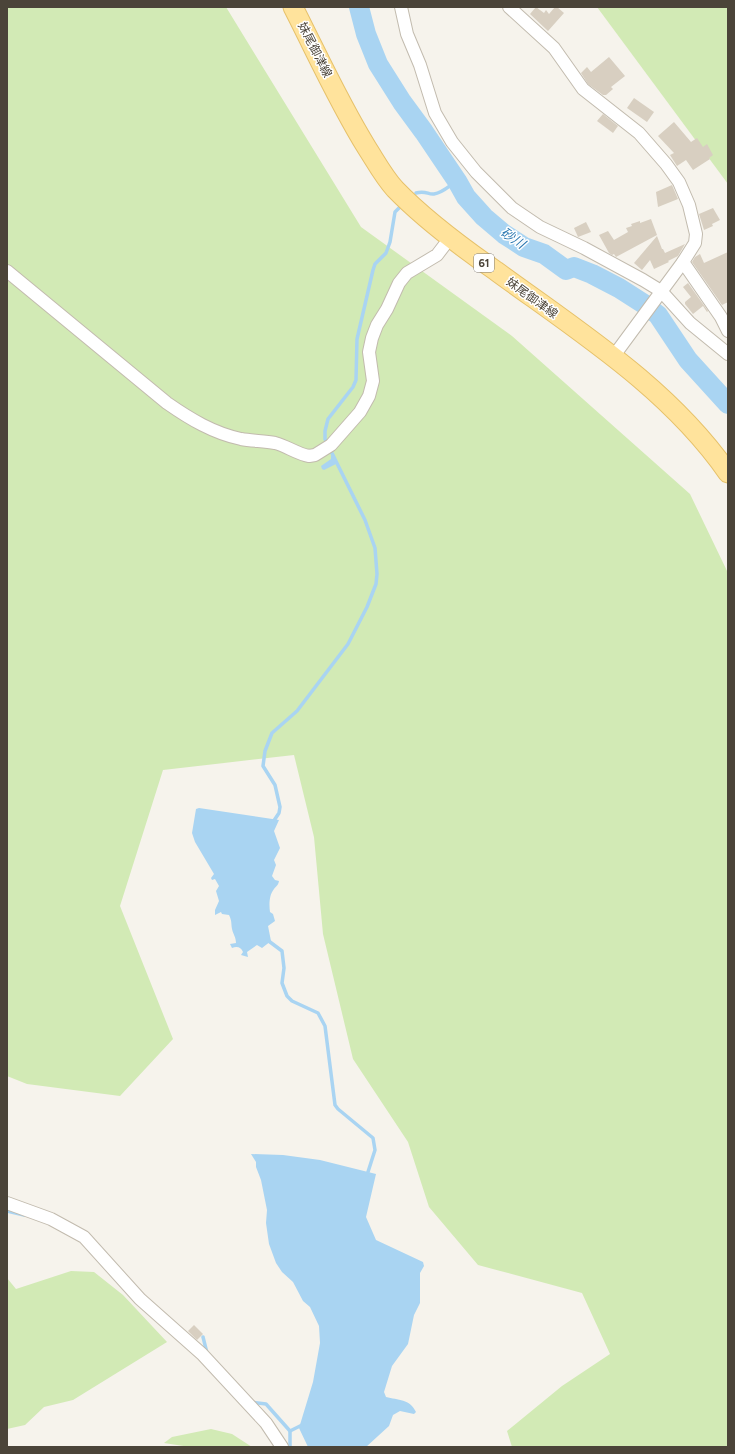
<svg xmlns="http://www.w3.org/2000/svg" width="735" height="1454" font-family="Figtree,'Noto Sans JP',sans-serif">
	<style>
		.green { fill: #d2eab5 }
		.water { fill: #a9d4f2 }
		.lines { fill: none; stroke-linecap: round; stroke-linejoin: round }
		.stream { stroke: #a9d4f2; stroke-width: 3.5 }
		.river { stroke: #a9d4f2; stroke-width: 20 }
		.building { fill: #d8cfc1 }
		.street-casing { stroke: #c2bbae; stroke-width: 14 }
		.primary-casing { stroke: #e6c16a; stroke-width: 21 }
		.street { stroke: #fff; stroke-width: 12 }
		.primary { stroke: #ffe39c; stroke-width: 19 }
		.labels { text-anchor: middle; dominant-baseline: central; stroke-width: 3; stroke-linejoin: round; paint-order: stroke }
		.shield { fill: #fff; stroke: #817c74; stroke-width: 1 }
		.shield-label { font-size: 11px; font-weight: bold; fill: #4b4439 }
		.street-label { font-size: 12px; fill: #4b4439; stroke: #fff }
		.water-label { font-size: 13px; font-style: italic; fill: #2e7ab2; stroke: #fff }
	</style>
	<rect width="100%" height="100%" fill="#f6f3ec"/>
	<g class="green">
		<path d="M7,7H226L361,227L512,336L690,494L728,573V1447H512L507,1431L562,1386L610,1354L582,1293L478,1265L429,1207L408,1142L353,1059L323,934L314,837L294,755L163,770L120,906L173,1039L120,1096L27,1084L7,1076Z"/>
		<path d="M597,7H728V184Z"/>
		<path d="M71,1271L94,1272L123,1295L167,1342L73,1400L44,1407L25,1425L7,1429V1278L16,1289Z"/>
		<path d="M211,1429L232,1434L252,1447H190L164,1443L172,1437Z"/>
	</g>
	<g class="water">
		<path d="M334,454L338,463L324,470L322,469L321,466L331,459V456Z"/>
		<path d="M199,808L279,820L274,831L280,848L274,860L276,865L272,876L275,880L279,881C278,886 276,886 274,889C269,895 269,905 270,912L273,914L275,921L268,926L271,941L262,948L257,945L247,952L248,957L241,955L243,952C241,947 237,946 232,948L230,944L236,943C236,937 233,934 232,929C231,923 232,921 229,915L222,914L221,912L215,915V910L219,901L216,891L219,886L215,879L212,880L211,878L214,874L195,842L192,833L196,809Z"/>
		<path d="M251,1154L283,1155L320,1160L376,1174L366,1217L376,1240L423,1262L424,1266L420,1273V1303L414,1315L408,1344L392,1366L384,1392L386,1397C398,1400 410,1399 416,1412L414,1414L400,1411L393,1415L389,1426L366,1447H308L299,1428L313,1382L320,1343L319,1326L310,1307L303,1301L293,1282L282,1272L276,1263L269,1244L266,1223L267,1210L261,1180L256,1167V1162Z"/>
	</g>
	<g class="lines">
		<g class="stream">
			<path d="M416,193C426,190 428,195 434,194C443,193 450,185 457,181"/>
			<path d="M273,822L279,813L280,807L275,785L263,766L265,751L272,733L297,711L348,644L367,607L376,584L377,574L375,548L365,520L325,439V431L328,419L353,387L356,380L357,339L373,270L375,264L386,253L390,242L395,212L402,205"/>
			<path d="M266,939L282,951L284,968L282,983L287,996L292,1001L318,1013L325,1026L335,1105L338,1109L373,1138L375,1150L367,1175"/>
			<path d="M7,1211L24,1215"/>
			<path d="M203,1337L207,1353"/>
			<path d="M251,1402L266,1404L290,1431V1447"/>
			<path d="M290,1431L302,1425"/>
		</g>
		<path class="river" d="M359,7L366,34L378,64L402,102L424,132L457,181L466,197L484,217L504,234L524,247L544,254L566,270L574,267L592,274L619,288L644,304L658,315L688,360L728,404"/>
	</g>
	<g class="building">
		<path d="M536,7L544,13L546,10L549,14L555,7H557L564,13L548,31L530,14Z"/>
		<path d="M609,57L625,76L611,87L613,89L606,95H603L588,84L581,73L587,67L591,72Z"/>
		<path d="M634,98L654,112L647,122L627,108Z"/>
		<path d="M603,114L618,126L613,133L597,121Z"/>
		<path d="M674,122L691,142L697,138L703,147L707,144L713,155L709,158L710,159L693,170L686,160L677,166L670,155L674,153L658,136Z"/>
		<path d="M672,185L678,199L658,207L656,192Z"/>
		<path d="M713,208L720,220L712,224L713,226L704,230L699,214Z"/>
		<path d="M651,219L657,235L616,257L614,254L612,255L609,253L599,235L608,231L614,240L628,232L626,228L632,226L631,224L640,221V223Z"/>
		<path d="M586,222L591,232L578,237L574,228Z"/>
		<path d="M657,236L662,249H663L665,253L685,244L678,256L668,261L669,262L654,269L650,260L642,270L634,263Z"/>
		<path d="M728,252V302L722,305L692,262L695,257L700,254L704,263Z"/>
		<path d="M688,283L708,311L707,312L703,306L693,314L685,304V302L691,297L683,287Z"/>
		<path d="M194,1325L203,1334L197,1340L188,1331Z"/>
	</g>
	<g class="lines">
		<defs>
			<g id="street">
				<path d="M401,7L407,34L420,65L435,113L452,142L476,172L512,208L540,227L584,248L643,280L661,291L690,323L728,354"/>
				<path d="M509,7L554,48L583,89L639,133L666,164L679,182L689,205L696,234L695,243L683,262L613,357"/>
				<path d="M683,262L721,317L728,331"/>
				<path d="M7,271L167,403C190,419 213,433 241,439C252,441 264,441 275,443C287,446 297,454 309,456L315,455L331,445L360,412L369,396L373,381L369,352L372,338L377,325L387,309L399,283L407,273L437,255L450,238"/>
				<path d="M7,1203L51,1219L84,1237L140,1299L202,1354L266,1423L282,1447"/>
			</g>
			<path id="primary" d="M293,7C317,54 339,103 367,148C376,162 384,177 395,189C425,220 460,246 496,271C578,331 669,388 728,473"/>
		</defs>
		<use href="#street" class="street-casing"/>
		<use href="#primary" class="primary-casing"/>
		<use href="#street" class="street"/>
		<use href="#primary" class="primary"/>
	</g>
	<g class="labels">
		<rect class="shield" x="474" y="254" width="20" height="18" rx="3"/>
		<g class="shield-label">
			<text x="484" y="263">61</text>
		</g>
		<g class="street-label">
			<text transform="translate(315 50) rotate(63)">妹尾御津線</text>
			<text transform="translate(532 298) rotate(36)">妹尾御津線</text>
		</g>
		<g class="water-label">
			<text transform="translate(513 238) rotate(34)">砂川</text>
		</g>
	</g>
	<rect width="735" height="1454" fill="none" stroke="#4b4439" stroke-width="16"/>
</svg>
